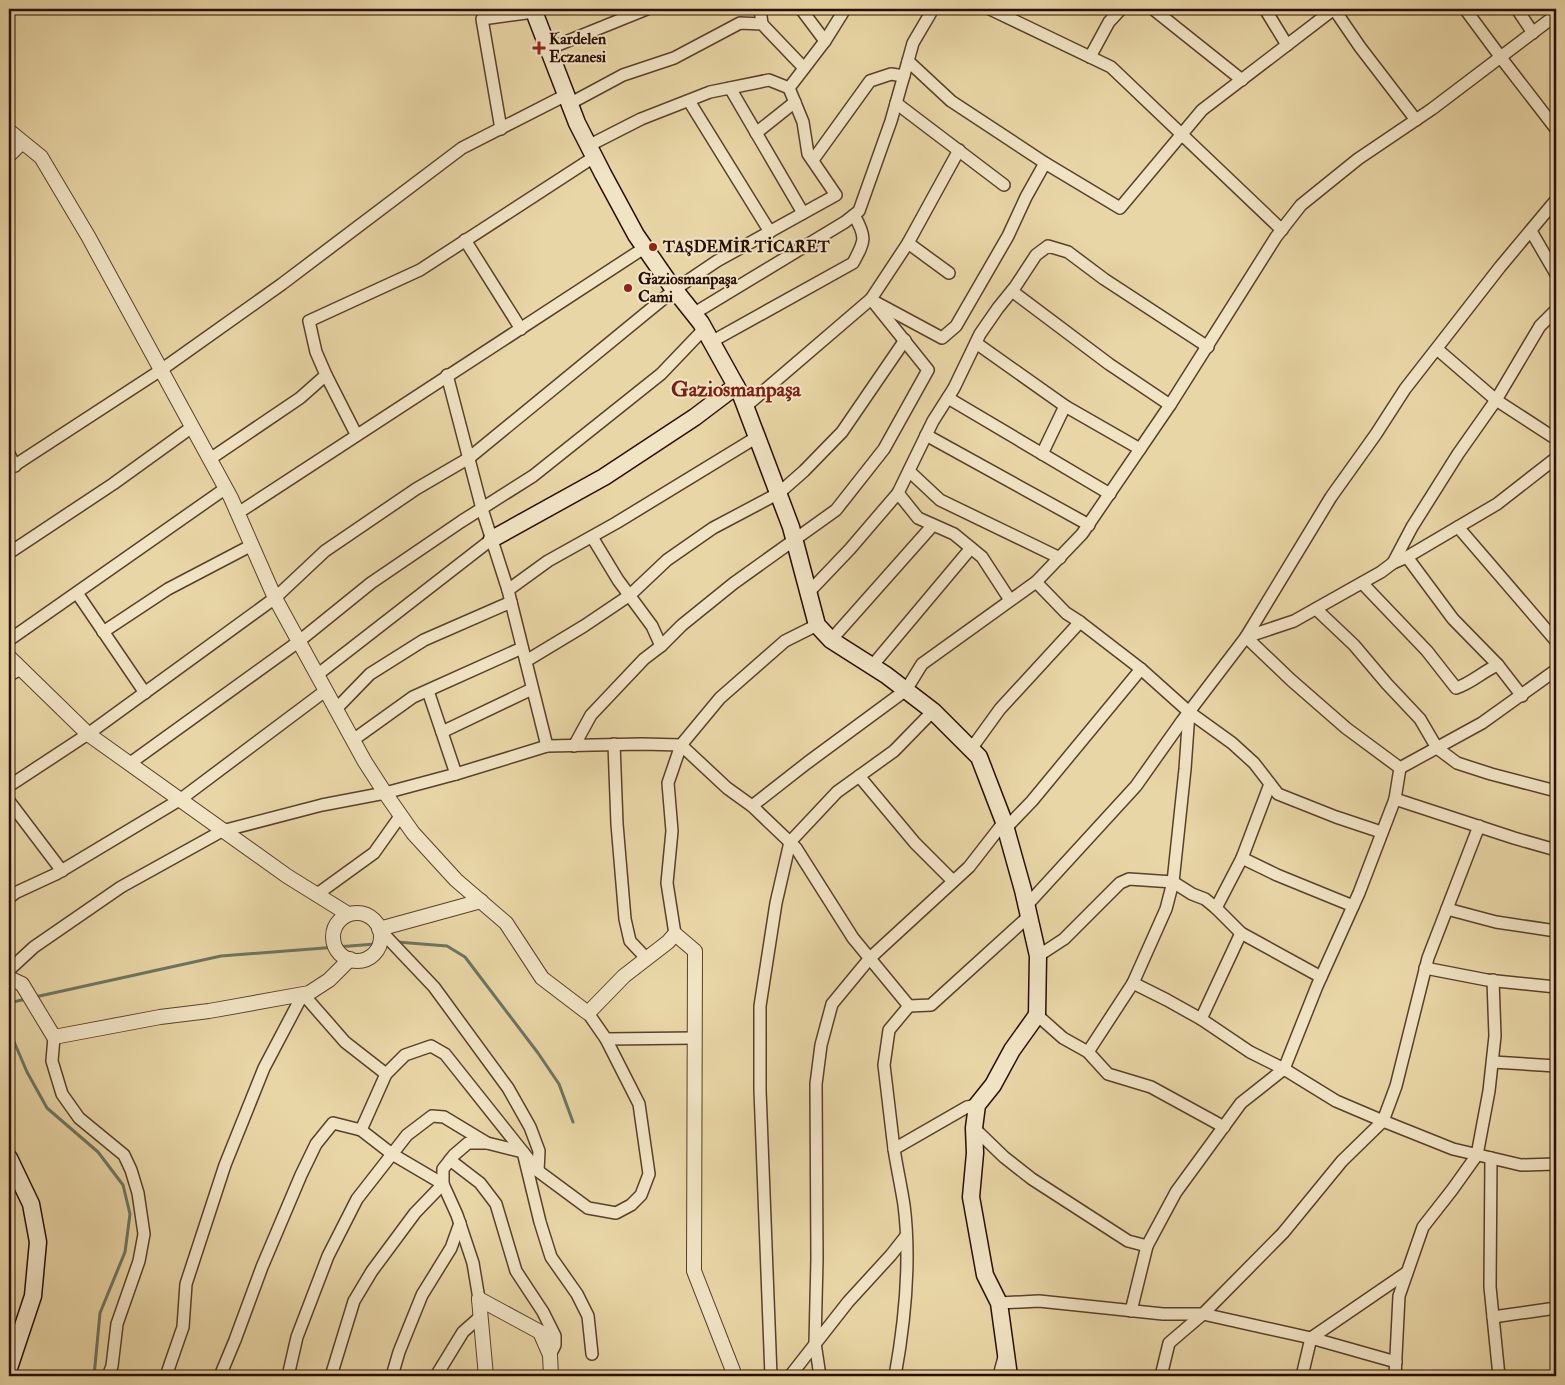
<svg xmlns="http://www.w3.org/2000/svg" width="1565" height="1385" font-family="'IM FELL Double Pica',serif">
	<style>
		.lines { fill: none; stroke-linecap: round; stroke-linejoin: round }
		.stream { stroke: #6c7561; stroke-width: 3 }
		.minor-casing { stroke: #58402a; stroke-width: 14 }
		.tertiary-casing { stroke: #58402a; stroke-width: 16 }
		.secondary-casing { stroke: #280e01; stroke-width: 19 }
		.minor { stroke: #f1e4c5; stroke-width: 11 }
		.tertiary { stroke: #f1e4c5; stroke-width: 14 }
		.secondary { stroke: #f1e4c5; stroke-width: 16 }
		.poi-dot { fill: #8f2418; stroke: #f1e4c5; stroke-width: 2 }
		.labels { text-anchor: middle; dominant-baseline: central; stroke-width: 4; stroke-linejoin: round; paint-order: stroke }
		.poi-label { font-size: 16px; font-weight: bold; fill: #280e01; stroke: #f1e4c5; text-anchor: start }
		.district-label { font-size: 21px; font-weight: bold; fill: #7a1f14; stroke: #f1e4c5 }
	</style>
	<rect width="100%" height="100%" fill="#e9d6a6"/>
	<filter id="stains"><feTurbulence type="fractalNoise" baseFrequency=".004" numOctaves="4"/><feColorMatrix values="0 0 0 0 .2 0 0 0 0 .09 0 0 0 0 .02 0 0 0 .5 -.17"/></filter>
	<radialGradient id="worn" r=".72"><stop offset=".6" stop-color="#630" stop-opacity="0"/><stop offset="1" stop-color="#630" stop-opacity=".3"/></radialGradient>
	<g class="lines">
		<g class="stream">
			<path d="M397,942L447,946L465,957L538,1053L559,1084L573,1122"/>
			<path d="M35,997L221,956L388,943"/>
			<path d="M9,1003L26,999"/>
			<path d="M9,1030L27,1072L47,1108L98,1152L123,1185L130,1214L125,1252L100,1313L94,1376"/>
		</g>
		<defs>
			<g id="minor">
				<path d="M760,9L762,24"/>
				<path d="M801,9L825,41"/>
				<path d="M933,9L913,43L908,61L951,101L1045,163L1120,208L1202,110L1334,9"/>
				<path d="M990,9L1111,67L1282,230"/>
				<path d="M1153,9L1242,80"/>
				<path d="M1265,9L1287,45"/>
				<path d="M1334,9L1360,47L1416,120"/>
				<path d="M1465,9L1505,63L1556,129"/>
				<path d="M1517,9L1533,33"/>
				<path d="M548,49L647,9"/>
				<path d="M1090,57L1109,22L1121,9"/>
				<path d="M730,88L803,213"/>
				<path d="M689,101L770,232"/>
				<path d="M896,103L1004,185"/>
				<path d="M569,104L623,75L674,58L740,23L762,24L804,68"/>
				<path d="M501,129L482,19L534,12"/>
				<path d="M756,133L795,102"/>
				<path d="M588,146L641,119L710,92L769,80L789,88L825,41L845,9"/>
				<path d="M813,160L870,81L891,74L904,76"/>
				<path d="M1531,231L1556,274"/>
				<path d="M465,240L521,329"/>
				<path d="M908,243L949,273"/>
				<path d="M1012,291L1109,364L1170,405"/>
				<path d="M877,303L942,338L956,326L1008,236L1026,197L1045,163"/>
				<path d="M693,314L845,222L859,211L891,121L908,61"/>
				<path d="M711,342L853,263C865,241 867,238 854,215"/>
				<path d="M976,343L1065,406L1042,454"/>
				<path d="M1437,349L1496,400L1556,439"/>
				<path d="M326,375L356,434"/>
				<path d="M447,375L482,509L508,590L547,746"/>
				<path d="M948,398L1110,494"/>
				<path d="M1065,406L1140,449"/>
				<path d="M745,407L871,299L908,243L959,150"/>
				<path d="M926,435L1089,525"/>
				<path d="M9,454L15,466"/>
				<path d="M1556,458L1497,504L1407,557L1393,563L1381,572L1294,621L1246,637L1291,680L1346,728L1400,768L1482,723L1556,670"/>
				<path d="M210,459L300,398L326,375L316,352L309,321L420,270L594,157"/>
				<path d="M9,469L161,370L282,284L462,148L566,95"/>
				<path d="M909,471L940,500L1060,558"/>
				<path d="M898,493L918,518L954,534L982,557L1010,600"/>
				<path d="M238,513L644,248"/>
				<path d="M1458,527L1556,641"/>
				<path d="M592,537L618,580L652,626L661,646"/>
				<path d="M9,553L113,484L192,427"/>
				<path d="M1407,557L1453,619L1498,665"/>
				<path d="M1393,563L1412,527L1458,454L1496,400L1540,326L1556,310"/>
				<path d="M1036,582L1066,613L1080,622L1141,669L1189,712L1232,743L1254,763L1278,794L1336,817L1381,832"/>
				<path d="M1362,583L1427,651L1456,688C1472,683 1483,671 1498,665L1522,696"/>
				<path d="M508,590L548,561L616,523L757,437"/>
				<path d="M809,592L850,549L898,493L933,421L954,388L980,334L998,308L1015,287L1036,255L1048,246L1068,252L1104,279L1208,347"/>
				<path d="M77,593L145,693"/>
				<path d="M1316,609L1354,645L1387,684L1420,719L1437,748L1457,763L1491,774L1556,791"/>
				<path d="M103,632L168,589L252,545"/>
				<path d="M9,640L226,488"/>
				<path d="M831,640L933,525"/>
				<path d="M526,661L584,626L630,595L667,560L713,528L779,493L804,471L842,432L905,340"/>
				<path d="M872,666L971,548"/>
				<path d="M9,675L22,669"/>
				<path d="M317,675L492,539"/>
				<path d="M428,691L456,774"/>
				<path d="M336,709L370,674L424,640L511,602"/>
				<path d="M442,732L532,689"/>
				<path d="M353,740L413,697L522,648"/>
				<path d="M614,744L617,824L625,919L630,941L647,959"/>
				<path d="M574,746L591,715L644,659L661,646L682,625L734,583L836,510L884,449L928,370L871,299"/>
				<path d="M971,749L1000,709L1080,622"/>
				<path d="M129,764L298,642L371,583L462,521L533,476L661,374L704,329"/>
				<path d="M859,776L915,843L953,881"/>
				<path d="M9,786L88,734L275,598L325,551L416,489L469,458L674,290L717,261L836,195L808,154L803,122L789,88"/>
				<path d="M1395,799L1514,838L1556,850"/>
				<path d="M9,801L62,871"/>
				<path d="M752,806L807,763L906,690L922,664L1036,582L1082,534L1170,405L1276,237L1301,205L1358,159L1432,109L1556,15"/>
				<path d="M1006,828L1032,801L1141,669"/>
				<path d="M1242,858L1277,875L1353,906"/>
				<path d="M316,895L374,853L401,815"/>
				<path d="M9,898L15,893L56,874L181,799L325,691"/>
				<path d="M1027,905L1136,786L1182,721L1246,637L1331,497L1376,434L1405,389L1500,267L1556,200"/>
				<path d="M1216,908L1242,858L1270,784"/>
				<path d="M1447,909L1496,922L1556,931"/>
				<path d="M379,929L434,987L508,1088L530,1127L539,1151L538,1171"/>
				<path d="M675,934L667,883L672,831L668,783L681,745L727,788L752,806L796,848L853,938L909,1006L889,1030L884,1065L894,1149"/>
				<path d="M1038,956L1064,939L1120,883L1129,879L1173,882L1192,894L1205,899L1216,908L1241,933L1321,977"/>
				<path d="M1425,968L1487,980L1556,987"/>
				<path d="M9,970L34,947L121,887L222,831L322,805L385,793L456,774L547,746L642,744L681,745L720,698L785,641L817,625"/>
				<path d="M1133,983L1167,1000L1201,1019L1250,1052L1284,1069L1336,1101L1383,1121L1453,1149L1521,1165L1556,1164"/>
				<path d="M909,1006L931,1005L1029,916"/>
				<path d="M1037,1015L1063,1038L1088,1052L1108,1074L1151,1087L1224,1127"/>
				<path d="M1201,1019L1241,933"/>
				<path d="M54,1037L52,1061L62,1094L79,1118L124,1155L131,1170L138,1193L144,1234L139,1261L117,1324L112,1366L108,1376"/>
				<path d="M606,1039L695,1038"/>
				<path d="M1088,1052L1133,983L1166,909L1173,882L1185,769L1189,712"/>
				<path d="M1493,1062L1556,1066"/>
				<path d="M974,1128L1004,1157L1032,1179L1128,1241L1147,1246"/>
				<path d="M361,1130L386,1074L405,1055L431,1046L445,1054L523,1152L540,1222L551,1257L577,1294L588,1316L592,1354"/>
				<path d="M1491,1158L1490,1287L1499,1376"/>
				<path d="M450,1160L480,1183L496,1204L516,1271L543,1312L555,1336V1345L550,1355"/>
				<path d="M479,1299L473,1263L457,1215L443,1184V1169L454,1155L468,1143H487L523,1152L538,1171L588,1208L616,1213L631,1205L641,1195L649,1174L639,1104L606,1039L588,1013"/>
				<path d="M999,1303L1039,1301L1163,1314H1203L1311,1338L1396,1362"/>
				<path d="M1131,1311L1147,1246L1176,1192L1241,1103L1284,1069L1317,986L1359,893L1395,799L1400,768"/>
				<path d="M1493,1317L1556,1308"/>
				<path d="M166,1376L183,1327L186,1284L225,1165L264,1068L303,994L345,1042L386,1074"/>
				<path d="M220,1376L235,1340L262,1267L301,1175L316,1144L333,1123L361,1130L392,1154L443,1184L415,1213L372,1271L354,1301L331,1376"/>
				<path d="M288,1376L297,1337L328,1256L357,1199L407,1135L432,1116L444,1117L487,1143"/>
				<path d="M392,1376L399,1352L422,1295L451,1248L460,1223"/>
				<path d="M436,1376L463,1332L481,1316"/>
				<path d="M771,1376L760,1090V1006L776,903L790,842L837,792L894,751L933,711"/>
				<path d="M790,1376L848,1302L891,1255L906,1236"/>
				<path d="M820,1376L815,1343L817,1259L816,1084L821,1045L832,1004L870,958L969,867L1004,822"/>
				<path d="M895,1376C905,1321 911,1261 904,1205C901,1186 897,1168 894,1149L967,1107L977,1105"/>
				<path d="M999,1376L1004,1357"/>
				<path d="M1161,1376L1169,1343L1203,1314L1283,1233L1342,1161L1383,1121L1396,1086L1428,958L1479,826"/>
				<path d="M1302,1376L1311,1338L1406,1273"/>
				<path d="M1395,1376L1399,1296L1423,1227L1452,1190L1477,1155L1489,1091L1495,1036L1493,980"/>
			</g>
			<g id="tertiary">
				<path d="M9,131L41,157L88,236L231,498L275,598L365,762L385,793L413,833L456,880L506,923L542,978L588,1013L624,976L668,942L675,934L695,951L694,1271L735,1376"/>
				<path d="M9,155L22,142"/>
				<path d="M9,657L88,734L287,876L348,914"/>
				<circle cx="357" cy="937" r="24"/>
				<path d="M379,929L481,901"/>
				<path d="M9,978L22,984L54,1037L160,1017L209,1011L309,993L329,980L350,959"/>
				<path d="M479,1299L540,1332L550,1355L551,1376"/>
				<path d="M479,1299L486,1376"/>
			</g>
			<g id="secondary">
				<path d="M533,9L577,123L603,174L636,235L670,284L701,323L741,395L791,527L817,625L831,640L886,675L933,711L979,757L1004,822L1023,890L1038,956L1037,1015L1012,1050L993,1085L977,1105L974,1128L975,1153L971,1197L985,1275L999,1303L1009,1376"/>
				<path d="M492,539L604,477L695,417L736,386"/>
				<path d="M9,1158L31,1204L38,1242L33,1296L9,1368"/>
			</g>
		</defs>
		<use href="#minor" class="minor-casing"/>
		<use href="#tertiary" class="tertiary-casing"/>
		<use href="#secondary" class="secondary-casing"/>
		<use href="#minor" class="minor"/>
		<use href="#tertiary" class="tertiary"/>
		<use href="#secondary" class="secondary"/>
	</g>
	<g class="poi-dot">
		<path d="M536.5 40.5h5v5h5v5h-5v5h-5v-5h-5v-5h5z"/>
		<circle cx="653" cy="247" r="5"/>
		<circle cx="628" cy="288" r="5"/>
	</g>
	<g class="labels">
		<g class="poi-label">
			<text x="549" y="39">Kardelen<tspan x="549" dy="18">Eczanesi</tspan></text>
			<text x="663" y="247">TAŞDEMİR TİCARET</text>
			<text x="638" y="279">Gaziosmanpaşa<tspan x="638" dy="18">Cami</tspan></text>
		</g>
		<g class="district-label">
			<text x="736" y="389">Gaziosmanpaşa</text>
		</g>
	</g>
	<rect width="1565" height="1385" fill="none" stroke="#e9d6a6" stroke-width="30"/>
	<rect x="10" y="10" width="1545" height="1365" fill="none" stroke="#280e01" stroke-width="2.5"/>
	<rect x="15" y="15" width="1535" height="1355" fill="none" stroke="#280e01"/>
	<rect width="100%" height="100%" filter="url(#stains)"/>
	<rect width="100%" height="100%" fill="url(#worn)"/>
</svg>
